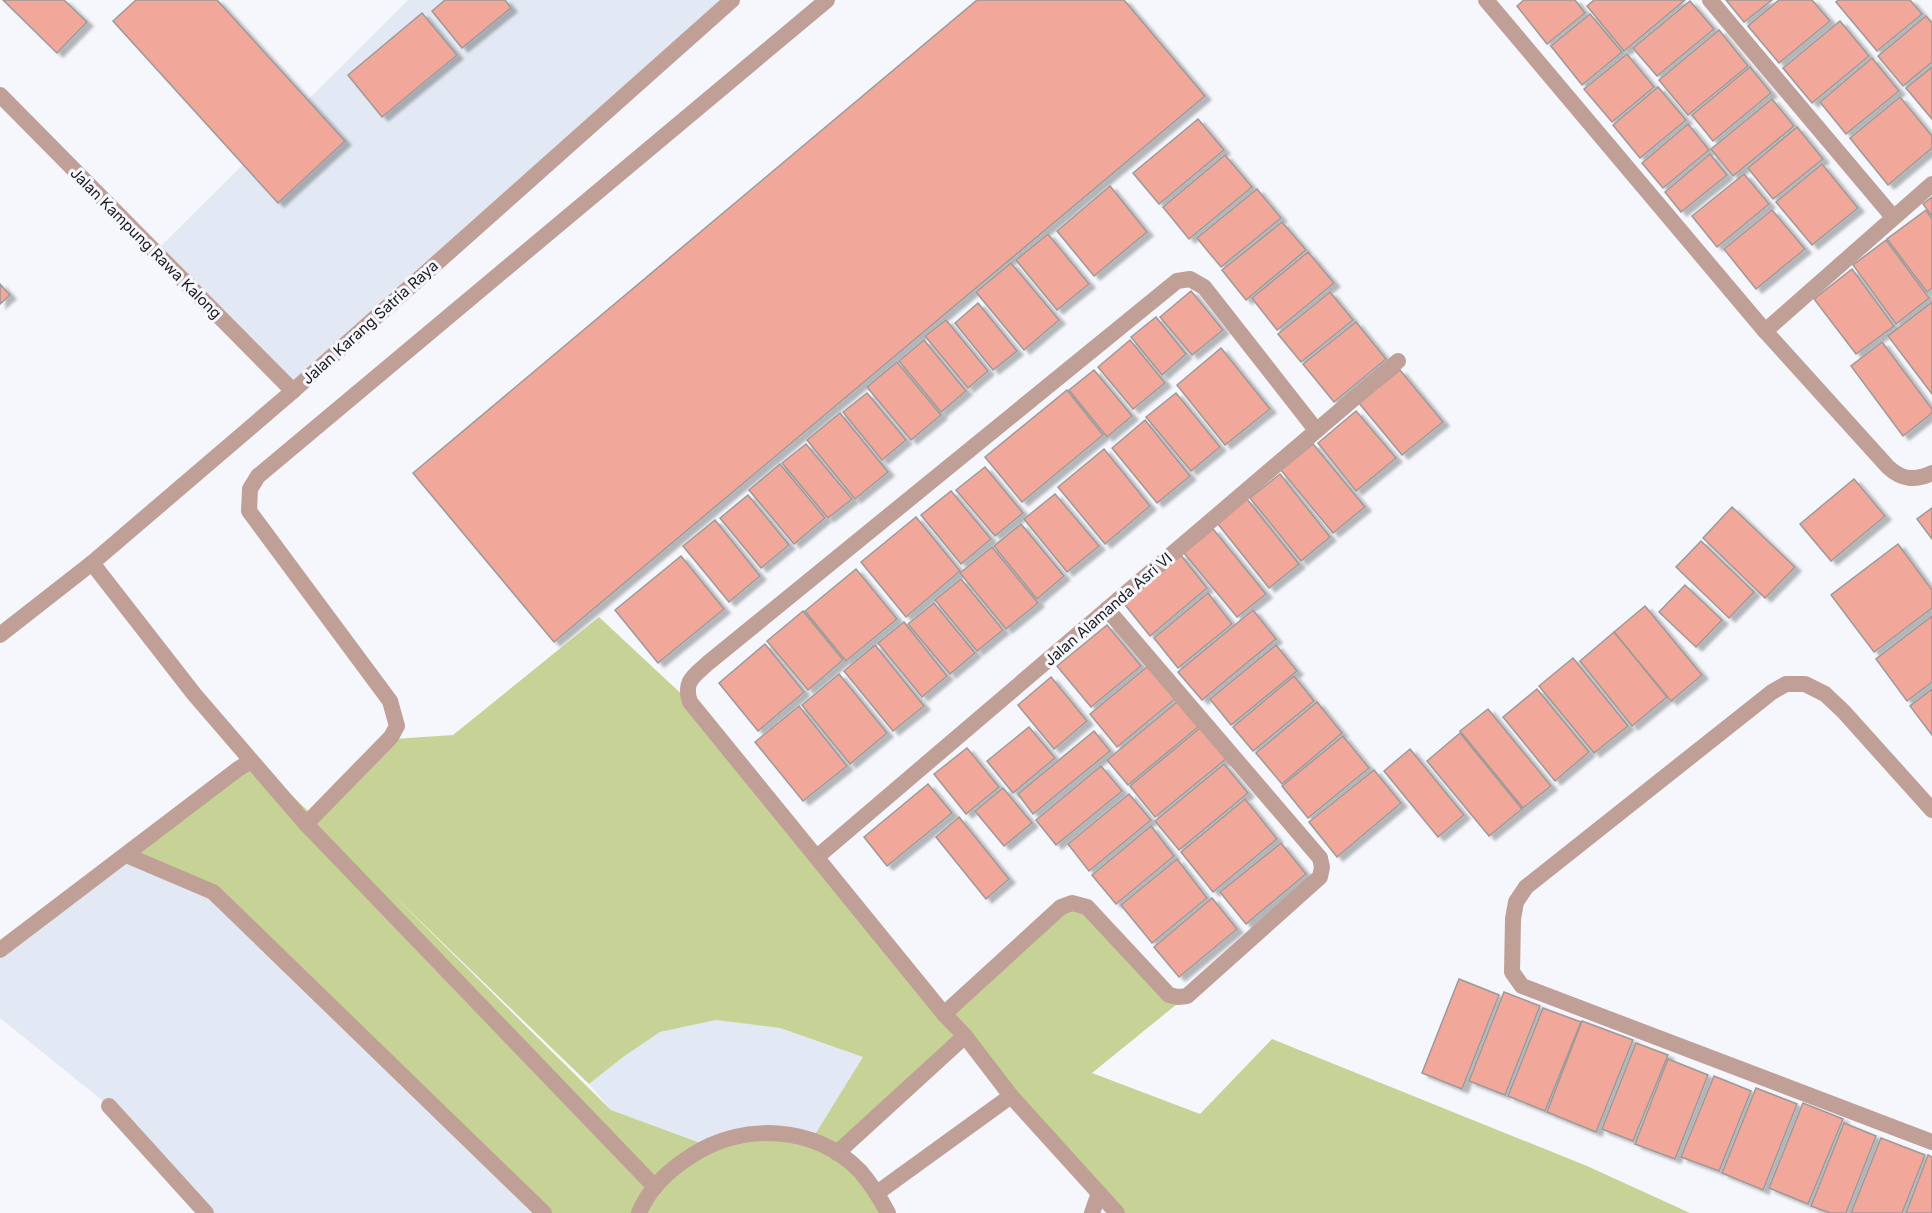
<svg xmlns="http://www.w3.org/2000/svg" width="1932" height="1213" font-family="Inter,sans-serif">
	<style>
		.built { fill: #e3e9f4 }
		.green { fill: #c7d296; fill-rule: evenodd }
		.building { fill: #f1a79a; stroke: #9e9998; stroke-width: 1.5; filter: url(#shadow) }
		.lines { fill: none; stroke-linecap: round; stroke-linejoin: round }
		.service { stroke: #c09f96; stroke-width: 16 }
		.minor { stroke: #c09f96; stroke-width: 16 }
		.tertiary { stroke: #c09f96; stroke-width: 16 }
		.labels { text-anchor: middle; dominant-baseline: central; stroke-width: 6; stroke-linejoin: round; paint-order: stroke }
		.street-label { font-size: 15px; fill: #1a1b1d; stroke: #f5f7fc }
	</style>
	<defs>
		<filter id="shadow"><feDropShadow dx="6" dy="4" stdDeviation="1.5" flood-color="#0004"/></filter>
	</defs>
	<rect width="100%" height="100%" fill="#f5f7fc"/>
	<g class="built">
		<path d="M408,0H732L293,391L155,252Z"/>
		<path d="M126,855L213,892L544,1213H206L109,1106L0,1018V950Z"/>
		<path d="M716,1020L780,1028L864,1057L811,1141L707,1145L611,1110L589,1084L622,1057L660,1032Z"/>
	</g>
	<path class="green" d="M599,617L690,702L944,1013L1072,903L1177,1004L1092,1073L1200,1114L1272,1039L1587,1166L1690,1213H1117L963,1037L837,1152L888,1213H544L213,892L126,855L250,754L313,816L394,739L453,735ZM386,888L589,1084L623,1057L660,1032L716,1020L780,1028L863,1057L811,1141L728,1137L706,1145L611,1110Z"/>
	<g class="building">
		<path d="M3,0H64L87,22L57,53Z"/>
		<path d="M136,0H217L345,141L278,203L113,21Z"/>
		<path d="M445,0H505L511,8L462,48L432,11Z"/>
		<path d="M977,0H1124L1205,96L554,642L413,473Z"/>
		<path d="M1524,0H1575L1585,13L1547,44L1517,6Z"/>
		<path d="M1594,0H1685L1624,51L1587,6Z"/>
		<path d="M1726,0H1772L1744,22Z"/>
		<path d="M1779,0H1812L1830,21L1779,63L1748,26Z"/>
		<path d="M1838,0H1910L1922,14L1877,51L1836,2Z"/>
		<path d="M1690,1L1714,29L1657,76L1633,48Z"/>
		<path d="M422,13L457,55L382,117L348,75Z"/>
		<path d="M1590,14L1622,52L1582,85L1551,46Z"/>
		<path d="M1926,16L1932,23V62L1903,86L1878,56Z"/>
		<path d="M1840,21L1869,56L1812,103L1783,68Z"/>
		<path d="M1719,30L1748,66L1688,115L1659,80Z"/>
		<path d="M1627,54L1654,87L1612,122L1584,89Z"/>
		<path d="M1872,58L1899,91L1846,134L1820,102Z"/>
		<path d="M1750,67L1771,93L1713,141L1692,115Z"/>
		<path d="M1932,67V119L1906,88Z"/>
		<path d="M1658,87L1686,120L1640,158L1613,125Z"/>
		<path d="M1900,97L1932,136V148L1888,185L1850,138Z"/>
		<path d="M1772,99L1794,126L1733,176L1711,149Z"/>
		<path d="M1198,119L1224,150L1159,204L1133,173Z"/>
		<path d="M1688,124L1709,150L1663,188L1642,163Z"/>
		<path d="M1797,127L1823,159L1773,199L1748,168Z"/>
		<path d="M1710,154L1727,175L1681,212L1665,192Z"/>
		<path d="M1225,155L1252,187L1189,239L1163,207Z"/>
		<path d="M1822,164L1858,208L1812,245L1776,202Z"/>
		<path d="M1744,174L1769,204L1717,247L1692,216Z"/>
		<path d="M1110,186L1147,232L1094,276L1057,231Z"/>
		<path d="M1257,189L1281,218L1221,267L1197,238Z"/>
		<path d="M1932,197V216L1923,204Z"/>
		<path d="M1772,210L1805,249L1756,289L1724,249Z"/>
		<path d="M1926,210L1932,219V288L1927,292L1887,239Z"/>
		<path d="M1282,222L1306,250L1246,300L1222,270Z"/>
		<path d="M1048,234L1089,284L1057,310L1016,260Z"/>
		<path d="M1886,240L1929,298L1896,324L1853,265Z"/>
		<path d="M1308,252L1334,283L1277,330L1252,298Z"/>
		<path d="M1011,263L1059,320L1024,350L976,292Z"/>
		<path d="M1852,269L1894,326L1856,354L1814,299Z"/>
		<path d="M0,284L10,295L0,304Z"/>
		<path d="M1191,291L1223,330L1192,355L1160,317Z"/>
		<path d="M1330,292L1353,320L1301,362L1278,334Z"/>
		<path d="M1932,302V394L1888,336Z"/>
		<path d="M978,303L1017,351L993,370L955,323Z"/>
		<path d="M1156,317L1186,354L1162,375L1131,337Z"/>
		<path d="M946,320L988,371L968,388L925,336Z"/>
		<path d="M1356,322L1386,359L1334,402L1303,364Z"/>
		<path d="M924,340L966,391L941,412L899,361Z"/>
		<path d="M1130,340L1165,383L1133,409L1098,367Z"/>
		<path d="M1882,342L1932,409V413L1903,436L1851,366Z"/>
		<path d="M1221,348L1270,409L1225,445L1177,385Z"/>
		<path d="M897,362L941,415L911,440L867,387Z"/>
		<path d="M1094,370L1132,416L1107,437L1069,390Z"/>
		<path d="M1400,370L1443,422L1402,455L1359,403Z"/>
		<path d="M1067,390L1103,435L1022,502L985,457Z"/>
		<path d="M867,393L906,440L882,460L843,412Z"/>
		<path d="M1176,393L1220,447L1191,471L1146,417Z"/>
		<path d="M1356,411L1396,458L1356,491L1318,443Z"/>
		<path d="M840,413L888,472L855,499L807,440Z"/>
		<path d="M1145,420L1190,476L1157,503L1112,448Z"/>
		<path d="M806,444L852,499L828,518L782,463Z"/>
		<path d="M1313,444L1365,507L1333,533L1281,470Z"/>
		<path d="M1104,449L1150,506L1105,544L1058,487Z"/>
		<path d="M780,464L825,518L794,544L749,490Z"/>
		<path d="M985,467L1023,513L995,536L956,490Z"/>
		<path d="M1280,474L1330,537L1301,561L1250,498Z"/>
		<path d="M1854,479L1885,516L1831,561L1800,524Z"/>
		<path d="M951,491L991,539L961,564L921,515Z"/>
		<path d="M1055,494L1099,546L1067,572L1024,519Z"/>
		<path d="M748,495L789,545L761,568L720,518Z"/>
		<path d="M1247,499L1299,564L1269,588L1218,524Z"/>
		<path d="M1732,507L1795,567L1765,598L1703,538Z"/>
		<path d="M1932,508V539L1917,519Z"/>
		<path d="M916,517L960,571L906,617L861,562Z"/>
		<path d="M715,520L760,576L729,602L683,546Z"/>
		<path d="M1021,524L1064,576L1037,599L994,546Z"/>
		<path d="M1213,529L1266,594L1237,617L1184,553Z"/>
		<path d="M1701,541L1754,592L1729,618L1676,567Z"/>
		<path d="M1898,544L1932,590V608L1874,652L1831,595Z"/>
		<path d="M992,547L1038,603L1006,629L960,573Z"/>
		<path d="M1180,554L1207,588L1150,636L1122,601Z"/>
		<path d="M681,556L724,609L658,663L615,610Z"/>
		<path d="M856,569L897,619L846,661L805,611Z"/>
		<path d="M961,579L1003,630L977,651L935,600Z"/>
		<path d="M1685,585L1722,620L1696,647L1659,612Z"/>
		<path d="M1208,593L1232,624L1178,668L1154,638Z"/>
		<path d="M934,603L975,653L950,674L908,624Z"/>
		<path d="M1645,606L1702,675L1671,701L1614,632Z"/>
		<path d="M1253,610L1276,639L1202,700L1178,672Z"/>
		<path d="M803,611L843,660L808,690L767,641Z"/>
		<path d="M1932,616V682L1907,701L1876,659Z"/>
		<path d="M904,622L947,676L922,697L878,643Z"/>
		<path d="M1107,625L1141,666L1091,707L1057,666Z"/>
		<path d="M1614,632L1667,697L1632,726L1580,661Z"/>
		<path d="M765,644L804,692L758,731L719,683Z"/>
		<path d="M875,645L924,706L893,731L844,671Z"/>
		<path d="M1276,645L1297,671L1231,725L1210,699Z"/>
		<path d="M1573,658L1628,726L1594,753L1539,686Z"/>
		<path d="M1148,666L1175,699L1117,747L1090,714Z"/>
		<path d="M839,674L887,733L850,764L802,705Z"/>
		<path d="M1294,676L1314,701L1253,751L1233,727Z"/>
		<path d="M1051,677L1087,721L1054,749L1018,705Z"/>
		<path d="M1537,689L1589,752L1555,781L1503,717Z"/>
		<path d="M1932,689V735L1910,706Z"/>
		<path d="M1177,702L1198,727L1128,785L1107,760Z"/>
		<path d="M1317,702L1342,733L1282,784L1256,753Z"/>
		<path d="M799,706L847,766L803,801L755,742Z"/>
		<path d="M1488,709L1551,786L1523,808L1460,731Z"/>
		<path d="M1029,727L1055,758L1013,793L987,761Z"/>
		<path d="M1200,728L1226,759L1155,817L1130,786Z"/>
		<path d="M1094,731L1110,751L1033,814L1018,794Z"/>
		<path d="M1460,733L1522,809L1489,836L1427,761Z"/>
		<path d="M1343,736L1369,768L1308,818L1282,786Z"/>
		<path d="M967,748L999,787L966,814L934,774Z"/>
		<path d="M1410,749L1464,815L1438,837L1384,771Z"/>
		<path d="M1224,764L1248,793L1179,850L1155,821Z"/>
		<path d="M1101,766L1122,791L1056,845L1036,820Z"/>
		<path d="M1374,770L1401,803L1337,857L1309,822Z"/>
		<path d="M928,784L952,813L887,866L864,837Z"/>
		<path d="M1003,788L1032,823L1004,846L975,811Z"/>
		<path d="M1129,794L1151,820L1089,871L1068,844Z"/>
		<path d="M1245,799L1277,839L1213,892L1181,852Z"/>
		<path d="M959,817L1009,879L986,899L936,837Z"/>
		<path d="M1151,826L1174,856L1116,904L1092,875Z"/>
		<path d="M1281,843L1306,874L1246,924L1220,892Z"/>
		<path d="M1177,859L1207,898L1152,943L1121,905Z"/>
		<path d="M1212,898L1237,929L1179,977L1154,947Z"/>
		<path d="M1459,979L1499,995L1462,1089L1422,1073Z"/>
		<path d="M1504,992L1540,1006L1505,1095L1469,1081Z"/>
		<path d="M1543,1008L1581,1022L1545,1111L1508,1096Z"/>
		<path d="M1582,1021L1633,1040L1596,1132L1547,1112Z"/>
		<path d="M1636,1043L1668,1055L1633,1141L1602,1129Z"/>
		<path d="M1668,1059L1708,1075L1675,1159L1635,1144Z"/>
		<path d="M1714,1076L1751,1091L1719,1171L1681,1157Z"/>
		<path d="M1756,1088L1797,1104L1763,1190L1722,1173Z"/>
		<path d="M1803,1103L1843,1119L1808,1204L1769,1188Z"/>
		<path d="M1844,1123L1876,1136L1846,1213H1830L1811,1206Z"/>
		<path d="M1881,1138L1925,1155L1902,1213H1851Z"/>
		<path d="M1928,1155L1932,1157V1213H1906Z"/>
	</g>
	<g class="lines">
		<path class="service" d="M306,824L391,737L397,726L390,701L249,511L250,489L258,476L827,0"/>
		<g class="minor">
			<path d="M1486,0L1765,331L1888,467C1902,480 1915,481 1932,473"/>
			<path d="M1710,0L1893,217"/>
			<path d="M0,95L293,391"/>
			<path d="M1765,331L1932,184"/>
			<path d="M92,563L194,694L306,824L655,1187"/>
			<path d="M1932,810L1844,712L1825,694L1805,684H1786L1772,692L1526,887L1516,902L1513,919L1512,972L1522,986L1932,1142"/>
			<path d="M126,855L213,892L544,1213"/>
			<path d="M817,857L1398,361"/>
			<path d="M0,950L238,769L251,761"/>
			<path d="M944,1014L1061,907L1072,903L1087,907L1169,995L1178,997L1187,996L1320,877L1322,867L1320,858L1107,609"/>
			<path d="M109,1106L206,1213"/>
			<path d="M837,1153L965,1036"/>
			<path d="M877,1193L1011,1096"/>
			<path d="M639,1213C649,1188 669,1170 691,1156C743,1122 815,1125 860,1171C871,1184 880,1198 888,1213"/>
			<path d="M1092,1213L1099,1193"/>
			<path d="M1117,1213L1011,1096L965,1036L944,1014L690,702C683,681 694,676 708,663L1177,281L1190,279L1204,287L1316,430"/>
		</g>
		<path class="tertiary" d="M0,635L92,563L293,391L732,0"/>
	</g>
	<g class="labels">
		<g class="street-label">
			<text transform="translate(146 243) rotate(45)">Jalan Kampung Rawa Kalong</text>
			<text transform="translate(370 322) rotate(-42)">Jalan Karang Satria Raya</text>
			<text transform="translate(1108 609) rotate(-41)">Jalan Alamanda Asri VI</text>
		</g>
	</g>
</svg>
